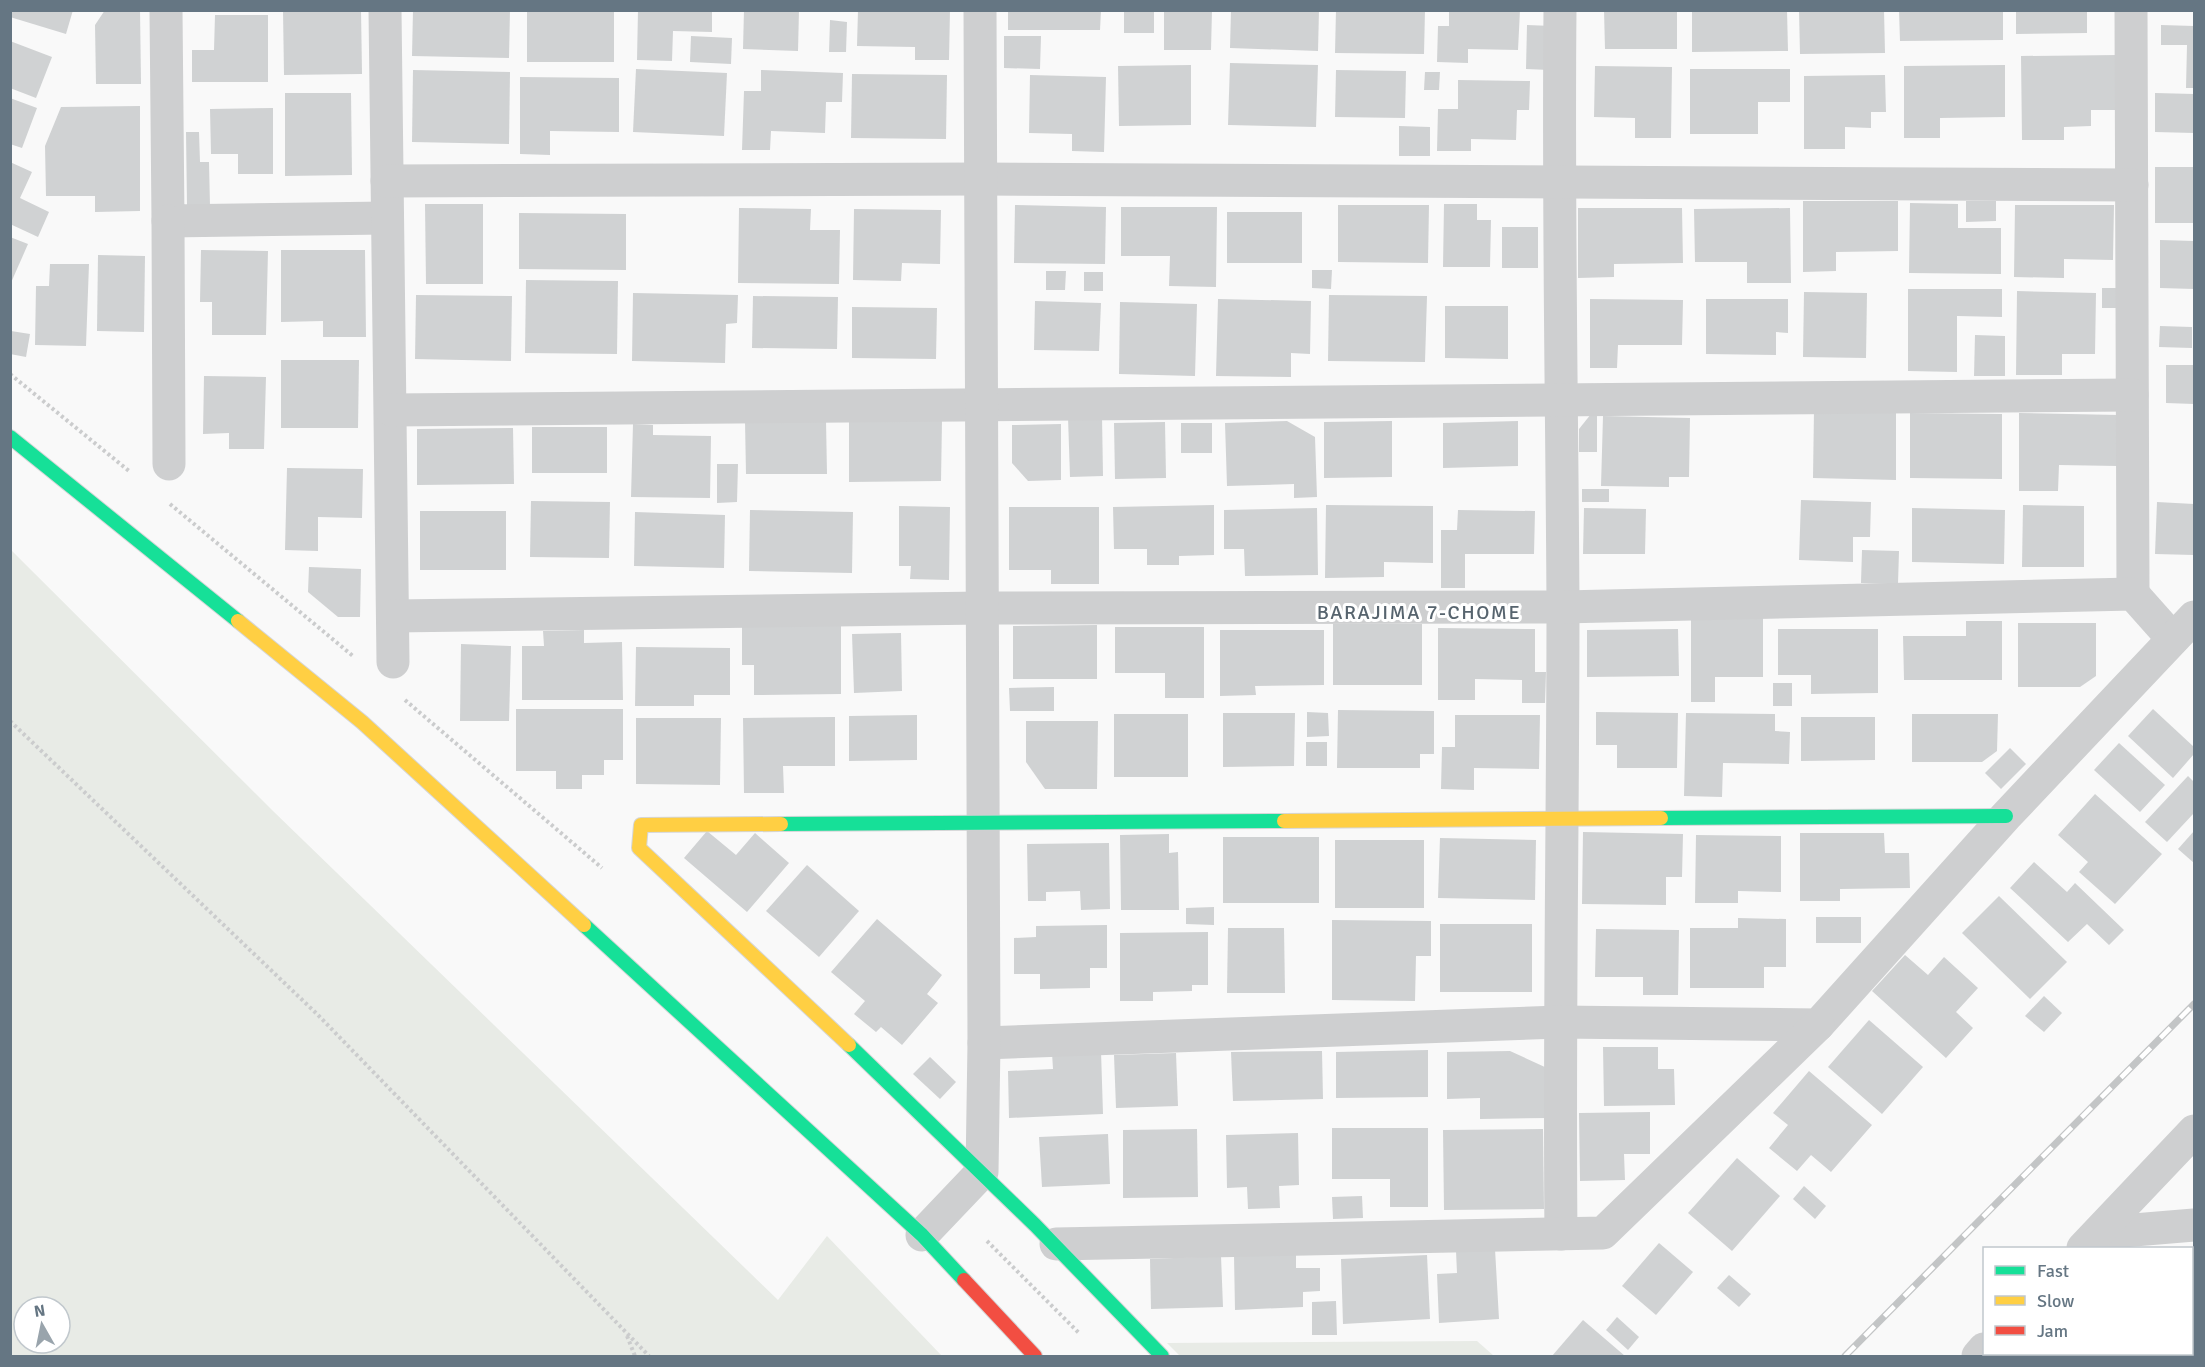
<svg xmlns="http://www.w3.org/2000/svg" width="2205" height="1367" font-family="Signika,sans-serif">
	<style>
		.green { fill: #e8ebe6; fill-rule: evenodd }
		.building { fill: #d0d2d3 }
		.lines { fill: none; stroke-linecap: round; stroke-linejoin: round }
		.fast-casing { stroke: #d5d6d7; stroke-width: 16 }
		.slow-casing { stroke: #d5d6d7; stroke-width: 16 }
		.jam-casing { stroke: #d5d6d7; stroke-width: 16 }
		.path { stroke: #cbcccd; stroke-width: 4; stroke-dasharray: 3 3; stroke-linecap: butt }
		.street { stroke: #cecfd0; stroke-width: 33 }
		.fast { stroke: #16e098; stroke-width: 14 }
		.slow { stroke: #ffcf43; stroke-width: 14 }
		.jam { stroke: #f24e42; stroke-width: 14 }
		.rail-casing { stroke: #c3c5c6; stroke-width: 7 }
		.rail { stroke: #fff; stroke-width: 4.5; stroke-dasharray: 14; stroke-linecap: butt }
		.labels { text-anchor: middle; dominant-baseline: central; stroke-width: 6; stroke-linejoin: round; paint-order: stroke }
		.neighbourhood-label { font-size: 20px; letter-spacing: 1.5px; fill: #57646e; stroke: #fff }
	</style>
	<rect width="100%" height="100%" fill="#f9f9f9"/>
	<g class="green">
		<path d="M10,549L273,811L778,1300L827,1236L942,1356H11ZM24,1307H60V1343H24Z"/>
		<path d="M2194,1249V1356H2020L2023,1354H2192V1250Z"/>
		<path d="M1477,1341L1494,1356H1180L1167,1343Z"/>
	</g>
	<g class="building">
		<path d="M10,10H73L66,34L10,17Z"/>
		<path d="M105,10H140L141,84H96L95,25Z"/>
		<path d="M283,10H361L362,74L284,75Z"/>
		<path d="M413,10H510L509,58L412,56Z"/>
		<rect x="527" y="10" width="87" height="52"/>
		<path d="M638,10H712V32L673,31L672,61L637,60Z"/>
		<path d="M744,10H799L798,51L743,49Z"/>
		<path d="M858,10H950L949,60H915V47L857,46Z"/>
		<path d="M1008,10H1101L1100,30H1008Z"/>
		<rect x="1124" y="10" width="30" height="23"/>
		<path d="M1164,10H1212L1211,50H1164Z"/>
		<path d="M1231,10H1319L1318,51L1230,48Z"/>
		<path d="M1336,10H1425L1424,54L1335,53Z"/>
		<path d="M1449,10H1520L1518,50L1468,49V63L1437,62L1438,26H1449Z"/>
		<path d="M1604,10H1677V49H1605Z"/>
		<path d="M1692,10H1787L1788,51L1692,52Z"/>
		<path d="M1799,10H1884L1885,53L1800,54Z"/>
		<path d="M1899,10H2003V40L1900,41Z"/>
		<path d="M2016,10H2087V33L2016,34Z"/>
		<path d="M215,15H268V82H192V50H214Z"/>
		<path d="M830,20L847,22L846,52H829Z"/>
		<path d="M1527,25L1552,26L1550,70L1526,69Z"/>
		<path d="M2161,25L2194,26V88H2186L2187,45H2161Z"/>
		<path d="M691,36L732,38L731,64L690,62Z"/>
		<path d="M1004,36H1041L1040,69L1004,68Z"/>
		<path d="M10,41L52,57L36,98L10,88Z"/>
		<path d="M2118,55L2119,110H2091V126L2064,127V140H2022L2021,56Z"/>
		<path d="M1230,63L1318,65L1316,127L1228,125Z"/>
		<path d="M1191,65V125L1119,126L1118,66Z"/>
		<path d="M2005,65V117L1940,118V138H1904V66Z"/>
		<path d="M1595,66L1672,67L1671,138H1635V118L1594,117Z"/>
		<path d="M636,69L727,73L724,136L633,132Z"/>
		<path d="M1690,69H1790V102H1758V134H1690Z"/>
		<path d="M413,70L510,72L509,144L412,142Z"/>
		<path d="M761,70L843,73L842,102H826L825,133L771,131L770,150H742L744,91H761Z"/>
		<path d="M1336,70L1406,71L1405,118L1335,117Z"/>
		<path d="M1425,72H1440L1439,90H1424Z"/>
		<path d="M852,74L947,75L946,139L851,138Z"/>
		<path d="M1030,75L1106,77L1104,152L1072,151V134L1029,133Z"/>
		<path d="M1885,75L1886,112H1871V128L1845,127V149H1804V76Z"/>
		<path d="M520,77L619,78V132L550,131V155L520,154Z"/>
		<path d="M1458,80L1530,81L1529,110H1517L1516,140L1471,139V151H1437L1438,109H1458Z"/>
		<path d="M285,93H351L352,175L285,176Z"/>
		<path d="M2155,93L2194,94V133L2155,132Z"/>
		<path d="M10,98L37,108L22,148L10,144Z"/>
		<path d="M140,106V211L95,212V196H46L45,146L61,107Z"/>
		<path d="M273,108V174H238V154H211L210,109Z"/>
		<path d="M1399,126L1430,127V156H1399Z"/>
		<path d="M186,132H199L200,162H209L210,206H187Z"/>
		<path d="M10,162L32,172L20,198L49,212L38,237L10,224Z"/>
		<rect x="2155" y="167" width="39" height="56"/>
		<path d="M1803,201H1898V251L1836,252V271L1803,272Z"/>
		<path d="M1966,201H1996V221L1966,222Z"/>
		<path d="M1910,203L1958,204V228H2001V274L1909,273Z"/>
		<path d="M425,204H483V284H426Z"/>
		<path d="M1444,204H1477V220H1491L1490,267H1443Z"/>
		<path d="M1015,205L1106,207L1105,264L1014,263Z"/>
		<path d="M1338,205H1429L1428,263L1338,262Z"/>
		<path d="M2015,205H2114L2113,260L2064,259V278L2014,277Z"/>
		<path d="M1121,207H1217L1216,287L1169,286L1170,256H1121Z"/>
		<path d="M739,208L811,209L810,230H840L839,284L738,283Z"/>
		<path d="M1578,208H1682L1683,263L1614,264V277L1578,278Z"/>
		<path d="M1790,208L1791,283H1747V262H1695L1694,209Z"/>
		<path d="M854,209L941,210L940,264L902,263L901,281L853,280Z"/>
		<rect x="1227" y="212" width="75" height="51"/>
		<path d="M519,213L626,214V270L519,269Z"/>
		<rect x="1502" y="227" width="36" height="41"/>
		<path d="M10,237L28,244L10,285Z"/>
		<path d="M2160,240L2194,241V289L2160,288Z"/>
		<path d="M201,250L268,251L266,335H212V302H200Z"/>
		<path d="M281,250H365L366,337H323V321L281,322Z"/>
		<path d="M98,255L145,256L144,332L97,331Z"/>
		<path d="M50,264H89L86,346L35,345L36,286H49Z"/>
		<path d="M1312,270H1332L1331,289L1312,288Z"/>
		<path d="M1046,271H1066L1065,290H1046Z"/>
		<rect x="1084" y="272" width="19" height="19"/>
		<path d="M526,280L618,281L617,354L525,353Z"/>
		<path d="M2102,288H2121L2120,308H2102Z"/>
		<path d="M1908,289H2002V317L1957,316V372L1908,371Z"/>
		<path d="M2017,291L2096,293L2095,354H2062V375H2016Z"/>
		<path d="M1804,292L1867,293L1866,358L1803,357Z"/>
		<path d="M633,293L738,295L737,323L726,324L725,363L632,361Z"/>
		<path d="M416,295L512,296L511,361L415,359Z"/>
		<path d="M1329,295L1427,296L1425,362L1328,361Z"/>
		<path d="M753,296L838,297L837,349L752,348Z"/>
		<path d="M1218,299L1311,301L1310,354L1291,353V377L1216,376Z"/>
		<path d="M1590,299L1683,300L1682,345H1618L1617,368H1590Z"/>
		<path d="M1706,299H1788V333L1776,332V355L1706,354Z"/>
		<path d="M1035,301L1101,303L1099,351L1034,350Z"/>
		<path d="M1120,302L1197,304L1195,376L1119,374Z"/>
		<path d="M1445,306H1508V359L1445,358Z"/>
		<path d="M852,307L937,308L936,359L852,358Z"/>
		<path d="M2160,326L2192,327V348L2159,347Z"/>
		<path d="M11,331L30,334L26,357L10,354Z"/>
		<path d="M1975,335L2005,336V376H1974Z"/>
		<path d="M281,360H359L358,428H281Z"/>
		<path d="M2166,365H2194V404L2166,403Z"/>
		<path d="M204,376L266,377L264,449H229V433L203,434Z"/>
		<path d="M1814,410L1896,411V480L1813,478Z"/>
		<path d="M1910,413L2002,414V479L1910,478Z"/>
		<path d="M2019,413L2119,415L2118,466L2059,465L2058,491H2019Z"/>
		<path d="M1591,414L1597,415V452H1579V429Z"/>
		<path d="M1102,416L1103,476L1070,477L1068,417Z"/>
		<path d="M1603,416L1690,418L1689,477H1669V487L1601,486Z"/>
		<path d="M826,420L827,474H746L745,421Z"/>
		<path d="M942,420L941,481L849,482V421Z"/>
		<path d="M1287,421L1315,437L1317,497L1294,498V484L1227,486L1225,423Z"/>
		<path d="M1392,421V477L1324,478V422Z"/>
		<path d="M1518,421V466L1443,468V423Z"/>
		<path d="M1165,422L1166,478L1115,479L1114,423Z"/>
		<rect x="1181" y="423" width="31" height="30"/>
		<path d="M633,424L653,425V435L711,436L710,498L631,497Z"/>
		<path d="M1061,424V480L1028,481L1012,463V425Z"/>
		<rect x="532" y="427" width="75" height="46"/>
		<path d="M513,428L514,484L417,485V429Z"/>
		<path d="M717,464H738L737,502L717,503Z"/>
		<path d="M287,468L363,469L362,518L318,517V551L285,550Z"/>
		<rect x="1582" y="489" width="27" height="13"/>
		<path d="M1801,500L1871,502L1870,537H1853V562L1799,560Z"/>
		<path d="M531,501L610,502L609,558L530,557Z"/>
		<path d="M2157,502L2194,504V555L2155,554Z"/>
		<path d="M1214,505V555L1179,556V565H1147V549H1114L1113,507Z"/>
		<path d="M1326,505L1433,506V563L1384,562V577L1325,578Z"/>
		<path d="M2023,505L2084,506V567H2022Z"/>
		<path d="M899,506L950,507L949,580L910,579L911,566H899Z"/>
		<path d="M1009,507H1099V584H1051V570H1009Z"/>
		<path d="M1317,508L1318,575L1245,576L1244,549H1224V510Z"/>
		<path d="M1584,508L1646,509L1645,554H1583Z"/>
		<path d="M1912,508L2005,510L2004,564L1912,562Z"/>
		<path d="M750,510L853,512L852,573L749,571Z"/>
		<path d="M1458,510L1535,511L1534,554H1465V588H1441V530H1457Z"/>
		<rect x="420" y="511" width="86" height="59"/>
		<path d="M635,512L725,515L724,568L634,566Z"/>
		<path d="M1862,550L1899,551L1898,584L1861,583Z"/>
		<path d="M309,567L361,569L360,617H338L308,592Z"/>
		<path d="M1763,617V677H1715V702H1691V618Z"/>
		<path d="M1966,621H2002V680H1904L1903,636H1966Z"/>
		<path d="M2018,623H2096V676L2080,687H2018Z"/>
		<rect x="1333" y="624" width="89" height="61"/>
		<path d="M841,625V694L754,695V665H742V626Z"/>
		<path d="M1097,625V679H1013V626Z"/>
		<path d="M1115,627H1204V698H1165V673H1115Z"/>
		<path d="M1438,628L1535,629V672H1546L1545,703H1522V680L1475,679V700H1438Z"/>
		<path d="M1678,629L1679,676L1587,677V630Z"/>
		<path d="M1778,629H1878V693L1811,694V675H1778Z"/>
		<path d="M584,630V643L622,642L623,700H522V646H544L543,631Z"/>
		<path d="M1220,630H1324V685L1255,686L1256,695L1220,696Z"/>
		<path d="M901,633L902,691L854,693L852,634Z"/>
		<path d="M461,644L511,646L509,721H460Z"/>
		<path d="M636,647L730,648V695H694V706H635Z"/>
		<rect x="1773" y="683" width="19" height="23"/>
		<path d="M1054,687V711H1010L1009,688Z"/>
		<path d="M516,709H623V760H604V775H582V789H556V771H516Z"/>
		<path d="M2153,709L2194,747V754L2173,778L2128,736Z"/>
		<path d="M1338,710L1434,711V754H1420V768H1337Z"/>
		<path d="M1307,712L1328,713L1329,736L1307,737Z"/>
		<path d="M1596,712L1678,713L1677,768H1617V745H1596Z"/>
		<path d="M1223,713H1295L1294,766L1223,767Z"/>
		<path d="M1686,713L1775,714V731L1790,732L1789,764L1723,763L1722,797L1684,796Z"/>
		<rect x="1114" y="714" width="74" height="63"/>
		<path d="M1912,714H1998L1997,751L1982,762H1912Z"/>
		<path d="M917,715V760L849,761V716Z"/>
		<path d="M1455,715H1540L1539,769L1474,768V790L1441,789L1442,747H1455Z"/>
		<path d="M835,717V766H783L784,793H744L743,718Z"/>
		<path d="M1801,717H1875V760L1801,761Z"/>
		<path d="M636,718H721L720,785L636,784Z"/>
		<path d="M1026,721H1098L1097,789H1045L1026,762Z"/>
		<rect x="1306" y="742" width="21" height="24"/>
		<path d="M2119,743L2165,785L2140,812L2094,770Z"/>
		<path d="M2010,748L2026,764L2001,789L1985,773Z"/>
		<path d="M2188,776L2194,782V813L2167,842L2145,822Z"/>
		<path d="M2095,794L2162,854L2115,904L2079,872L2088,862L2058,835Z"/>
		<path d="M707,831L736,855L755,833L789,863L747,912L684,858Z"/>
		<path d="M2194,831V863L2178,849Z"/>
		<path d="M1583,832L1683,834L1682,877H1666V905L1582,904Z"/>
		<path d="M1800,833H1884L1885,853H1909L1910,888L1840,889V901H1800Z"/>
		<path d="M1169,834V853L1178,852L1179,910H1121L1120,835Z"/>
		<path d="M1696,835L1781,836V892L1738,891V903H1695Z"/>
		<rect x="1223" y="837" width="96" height="66"/>
		<path d="M1440,838L1536,840L1535,900L1438,898Z"/>
		<rect x="1335" y="840" width="89" height="68"/>
		<path d="M1109,843L1110,909L1081,910L1080,891L1046,892V901H1028L1027,844Z"/>
		<path d="M2034,862L2067,892L2075,883L2124,930L2109,945L2087,924L2068,942L2010,888Z"/>
		<path d="M807,865L859,911L819,957L766,911Z"/>
		<path d="M1999,896L2067,962L2030,999L1962,933Z"/>
		<path d="M1214,907V925L1186,924V908Z"/>
		<rect x="1816" y="917" width="45" height="26"/>
		<path d="M1738,918L1786,919V967H1764V988H1690V928H1738Z"/>
		<path d="M877,919L942,975L927,994L938,1003L902,1045L881,1027L876,1032L854,1014L865,1001L831,972Z"/>
		<path d="M1332,920L1431,921V956H1416L1415,1001L1332,1000Z"/>
		<rect x="1440" y="924" width="92" height="68"/>
		<path d="M1107,925V968H1090V988L1040,989V974H1014V938L1036,937V926Z"/>
		<path d="M1228,928H1284L1285,993H1227Z"/>
		<path d="M1596,929L1679,930L1678,995H1643V977H1595Z"/>
		<path d="M1208,932V985H1192V991L1153,992V1001H1120V933Z"/>
		<path d="M1905,955L1928,975L1944,957L1978,988L1956,1012L1973,1028L1946,1058L1872,991Z"/>
		<path d="M2044,996L2062,1013L2044,1032L2025,1016Z"/>
		<path d="M1869,1020L1923,1067L1882,1114L1828,1067Z"/>
		<path d="M1603,1047H1658V1069H1674L1675,1105L1604,1106Z"/>
		<path d="M1428,1050V1097L1336,1098V1052Z"/>
		<path d="M1101,1051L1103,1114L1009,1118L1008,1071L1053,1069L1052,1053Z"/>
		<path d="M1322,1051L1323,1099L1233,1101L1231,1052Z"/>
		<path d="M1510,1051L1547,1068L1548,1118L1480,1119V1098L1447,1099V1052Z"/>
		<path d="M1176,1053L1178,1106L1116,1108L1114,1055Z"/>
		<path d="M930,1057L956,1082L940,1099L913,1074Z"/>
		<path d="M1809,1071L1872,1125L1831,1172L1811,1155L1797,1171L1769,1148L1788,1125L1773,1113Z"/>
		<path d="M1650,1112V1154H1624L1625,1180L1580,1181L1579,1113Z"/>
		<path d="M1332,1128H1428V1207H1390V1179H1332Z"/>
		<path d="M1197,1129L1198,1197L1123,1198V1130Z"/>
		<path d="M1543,1129L1544,1209L1444,1210L1443,1130Z"/>
		<path d="M1298,1133L1299,1185L1279,1186L1280,1208L1248,1209L1247,1187L1227,1188L1226,1135Z"/>
		<path d="M1108,1134L1110,1184L1042,1187L1039,1137Z"/>
		<path d="M1737,1158L1780,1196L1732,1251L1688,1213Z"/>
		<path d="M1804,1186L1826,1206L1815,1219L1793,1199Z"/>
		<path d="M1362,1196L1363,1218L1333,1219L1332,1197Z"/>
		<path d="M1659,1243L1693,1272L1656,1315L1622,1286Z"/>
		<path d="M1495,1249L1499,1319L1439,1323L1437,1274L1457,1273L1456,1251Z"/>
		<path d="M1296,1253V1268H1320V1291L1303,1292V1307L1235,1310L1234,1255Z"/>
		<path d="M1427,1255L1430,1319L1343,1324L1341,1259Z"/>
		<path d="M1221,1256L1223,1307L1151,1309L1150,1259Z"/>
		<path d="M1729,1275L1751,1294L1739,1307L1717,1288Z"/>
		<path d="M1336,1301L1337,1335H1312V1302Z"/>
		<path d="M1617,1317L1639,1337L1628,1350L1606,1330Z"/>
		<path d="M1583,1320L1625,1356H1552Z"/>
	</g>
	<g class="lines">
		<defs>
			<g id="fast">
				<path d="M10,437L238,621"/>
				<path d="M1661,818L2006,816"/>
				<path d="M781,824L1284,821"/>
				<path d="M584,925L922,1235L964,1280"/>
				<path d="M849,1045L1035,1225L1162,1356"/>
			</g>
			<g id="slow">
				<path d="M238,621L362,722L584,925"/>
				<path d="M1284,821L1661,818"/>
				<path d="M781,824L641,825L639,848L849,1045"/>
			</g>
			<path id="jam" d="M964,1280L1035,1356"/>
		</defs>
		<use href="#fast" class="fast-casing"/>
		<use href="#slow" class="slow-casing"/>
		<use href="#jam" class="jam-casing"/>
		<g class="path">
			<path d="M10,374L129,471"/>
			<path d="M170,504L353,656"/>
			<path d="M405,700L602,868"/>
			<path d="M10,721L318,1015L649,1356"/>
			<path d="M987,1241L1079,1333"/>
			<path d="M2192,1321H2194"/>
			<path d="M627,1336L635,1356"/>
			<path d="M2087,1354V1356"/>
		</g>
		<g class="street">
			<path d="M166,10L168,221L387,218"/>
			<path d="M385,10L393,662"/>
			<path d="M1560,10C1558,209 1562,408 1563,607C1563,816 1559,1025 1561,1234"/>
			<path d="M2131,10L2133,594"/>
			<path d="M387,181L981,179L2132,185"/>
			<path d="M168,221L169,464"/>
			<path d="M391,410L2132,395"/>
			<path d="M393,616L983,608L1563,607L2133,594L2173,639"/>
			<path d="M984,1043L1559,1022L1818,1025L2006,816L2194,617"/>
			<path d="M2098,1233L2194,1225"/>
			<path d="M922,1235L982,1172L984,1043L980,10"/>
			<path d="M1056,1244L1603,1233L1818,1025"/>
			<path d="M2083,1248L2194,1131"/>
			<path d="M1978,1356L1984,1349"/>
		</g>
		<use href="#fast" class="fast"/>
		<use href="#slow" class="slow"/>
		<use href="#jam" class="jam"/>
		<defs>
			<path id="rail" d="M1845,1356L2194,1004"/>
		</defs>
		<use href="#rail" class="rail-casing"/>
		<use href="#rail" class="rail"/>
	</g>
	<g class="labels">
		<g class="neighbourhood-label">
			<text x="1419" y="612">BARAJIMA 7-CHOME</text>
		</g>
	</g>
	<rect width="2205" height="1367" fill="none" stroke="#657683" stroke-width="24"/>
	<rect x="1983" y="1247" width="210" height="108" fill="#ffffff" stroke="#c1c8cd" stroke-width="1.5"/>
	<rect x="1995" y="1266" width="30" height="9" fill="#16e098" stroke="#c1c8cd" stroke-width="1.5"/>
	<text x="2037" y="1277" font-size="18" fill="#657683">Fast</text>
	<rect x="1995" y="1296" width="30" height="9" fill="#ffcf43" stroke="#c1c8cd" stroke-width="1.5"/>
	<text x="2037" y="1307" font-size="18" fill="#657683">Slow</text>
	<rect x="1995" y="1326" width="30" height="9" fill="#f24e42" stroke="#c1c8cd" stroke-width="1.5"/>
	<text x="2037" y="1337" font-size="18" fill="#657683">Jam</text>
	<g transform="translate(42 1325) rotate(351)"><circle r="28" fill="#ffffff" stroke="#c1c8cd" stroke-width="1.5"/>
	<path d="M0-4.5L10 22L0 15L-10 22Z" fill="#99a4ac"/>
	<text y="-9" font-size="16" font-weight="bold" text-anchor="middle" fill="#657683">N</text>
	</g>
</svg>
